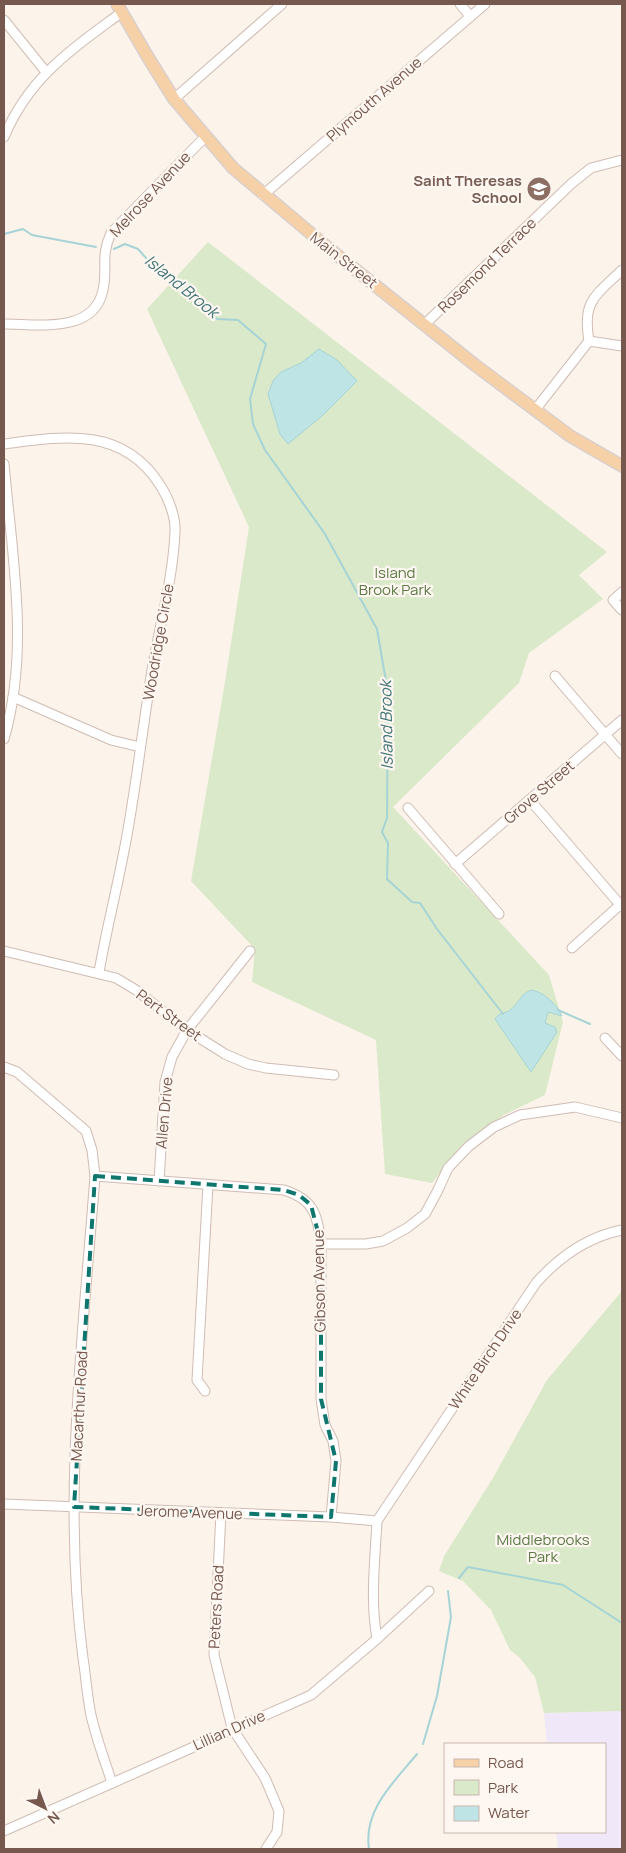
<svg xmlns="http://www.w3.org/2000/svg" width="626" height="1853" font-family="Manrope,sans-serif">
	<style>
		.education { fill: #f0e7f8 }
		.green { fill: #dae9c9 }
		.water { fill: #bfe4e5; stroke: #a6d4d6 }
		.lines { fill: none; stroke-linecap: round; stroke-linejoin: round }
		.stream { stroke: #a6d4d6; stroke-width: 2 }
		.minor-casing { stroke: #d0bcb3; stroke-width: 11 }
		.major-casing { stroke: #d9d0ce; stroke-width: 14 }
		.minor { stroke: #fff; stroke-width: 9 }
		.major { stroke: #f6d0a7; stroke-width: 11 }
		.marked { fill: none; stroke: #0f766e; stroke-width: 4; stroke-dasharray: 10 6; stroke-linejoin: round }
		.labels { text-anchor: middle; dominant-baseline: central; stroke-width: 4.5; stroke-linejoin: round; paint-order: stroke }
		.street-label { font-size: 15px; fill: #76584f; stroke: #fef7f1 }
		.education-label { font-size: 15px; font-weight: bold; fill: #785e54; stroke: #fef7f1; text-anchor: end }
		.park-label { font-size: 15px; fill: #5c7a47; stroke: #fef7f1 }
		.water-label { font-size: 16px; font-style: italic; fill: #427679; stroke: #fef7f1 }
	</style>
	<rect width="100%" height="100%" fill="#fcf3eb"/>
	<path class="education" d="M622,1711V1849H558L556,1832H605V1744H547L544,1713Z"/>
	<g class="green">
		<path d="M208,242L607,552L579,575L603,599L529,653L519,683L393,807L549,975L563,1022L545,1095L504,1115L466,1141L432,1183L385,1174L376,1040L252,982L255,949L191,881L224,688L249,527L147,309Z"/>
		<path d="M621,1292L622,1711L544,1713L535,1677L520,1658L510,1650L491,1610L463,1581L439,1571L444,1556L493,1478L547,1380Z"/>
	</g>
	<g class="water">
		<path d="M319,349L337,360L357,381L323,415L288,444L280,434L268,394L273,381L281,372L301,363Z"/>
		<path d="M531,990C544,992 556,1004 562,1016L548,1012L545,1023L555,1027L557,1032L531,1072L495,1019C500,1012 503,1014 509,1011C518,1005 521,993 531,990Z"/>
	</g>
	<g class="lines">
		<g class="stream">
			<path d="M4,234L23,229L32,235L96,247"/>
			<path d="M114,249L125,244L138,249L154,267L187,287L198,303L217,319L238,320L266,344L250,399L253,424L265,450L325,534L377,629L388,693L387,818L382,832L388,843L387,879L412,902L420,903L437,929L503,1014"/>
			<path d="M558,1010L590,1024"/>
			<path d="M459,1578L468,1567L563,1585L622,1623"/>
			<path d="M423,1744L437,1696L451,1617L448,1591"/>
			<path d="M369,1849C363,1810 394,1782 417,1754"/>
		</g>
		<defs>
			<g id="minor">
				<path d="M460,4L470,16"/>
				<path d="M4,20L46,72"/>
				<path d="M174,99L282,4"/>
				<path d="M4,137C30,76 71,50 122,12"/>
				<path d="M263,195L485,4"/>
				<path d="M4,324C38,324 94,334 103,290C108,268 100,257 111,233L205,137"/>
				<path d="M425,324L571,184L591,168L622,160"/>
				<path d="M589,341L622,346"/>
				<path d="M535,410L589,341C582,301 595,296 622,270"/>
				<path d="M4,444C63,436 123,426 160,485C168,497 176,517 175,532C173,578 160,624 152,670C143,725 137,780 127,835C119,881 107,926 99,972"/>
				<path d="M4,464C12,555 30,650 4,739"/>
				<path d="M622,592L613,600L622,610"/>
				<path d="M555,676L622,754"/>
				<path d="M13,697L111,740L140,747"/>
				<path d="M530,800L622,907"/>
				<path d="M408,808L499,914"/>
				<path d="M455,864L622,720"/>
				<path d="M572,948L622,903"/>
				<path d="M4,951L116,978L136,990L187,1030L225,1054L248,1064L266,1068L334,1075"/>
				<path d="M605,1038L622,1056"/>
				<path d="M4,1067L17,1072L86,1131L92,1150L95,1176C83,1336 62,1499 83,1658C86,1677 87,1696 91,1715C96,1738 105,1761 112,1783"/>
				<path d="M95,1176L284,1190C315,1200 317,1215 321,1244V1399L325,1425L333,1441L336,1461L331,1517"/>
				<path d="M159,1181L165,1082L172,1057L187,1030L250,951"/>
				<path d="M321,1244H366L383,1241L407,1228L425,1214L437,1192L448,1168L469,1146L494,1127L520,1115L575,1107L622,1118"/>
				<path d="M205,1391L197,1380L208,1185"/>
				<path d="M4,1504L331,1517L377,1521"/>
				<path d="M221,1513L214,1655L232,1728L265,1778L279,1811L277,1832L266,1849"/>
				<path d="M377,1521L536,1283C560,1256 587,1237 622,1230"/>
				<path d="M377,1521C375,1561 370,1600 377,1639"/>
				<path d="M4,1831L311,1695L377,1639L429,1591"/>
			</g>
			<path id="major" d="M117,4L149,59L174,99L233,168L327,247L475,365L570,436L622,466"/>
		</defs>
		<use href="#minor" class="minor-casing"/>
		<use href="#major" class="major-casing"/>
		<use href="#minor" class="minor"/>
		<use href="#major" class="major"/>
	</g>
	<path class="marked" d="M95,1176L284,1190L299,1195L311,1205L321,1244V1399L336,1461L331,1517L74,1507Z"/>
	<defs>
		<symbol id="school-disc" viewBox="-11 -11 22 22"><circle r="9.5" fill="#8d6e63" stroke="#fef7f1"/><path d="M0-5L7-2L0 1L-7-2ZM-4 1L0 2.5L4 1V4Q0 6-4 4Z" fill="#fff"/></symbol>
	</defs>
	<g fill-rule="evenodd">
		<use href="#school-disc" x="525" y="175" width="28" height="28"/>
	</g>
	<g class="labels">
		<g class="street-label">
			<text transform="translate(374 99) rotate(-41)">Plymouth Avenue</text>
			<text transform="translate(150 194) rotate(-47)">Melrose Avenue</text>
			<text transform="translate(344 260) rotate(38)">Main Street</text>
			<text transform="translate(487 265) rotate(-44)">Rosemond Terrace</text>
			<text transform="translate(158 642) rotate(-80)">Woodridge Circle</text>
			<text transform="translate(539 792) rotate(-41)">Grove Street</text>
			<text transform="translate(169 1015) rotate(36)">Pert Street</text>
			<text transform="translate(164 1113) rotate(-85)">Allen Drive</text>
			<text transform="translate(319 1281) rotate(-91)">Gibson Avenue</text>
			<text transform="translate(485 1359) rotate(-56)">White Birch Drive</text>
			<text transform="translate(79 1406) rotate(-87)">Macarthur Road</text>
			<text transform="translate(190 1512) rotate(2)">Jerome Avenue</text>
			<text transform="translate(216 1607) rotate(-87)">Peters Road</text>
			<text transform="translate(229 1730) rotate(-24)">Lillian Drive</text>
		</g>
		<g class="education-label">
			<text x="522" y="180">Saint Theresas<tspan x="522" dy="17">School</tspan></text>
		</g>
		<g class="park-label">
			<text x="395" y="572">Island<tspan x="395" dy="17">Brook Park</tspan></text>
			<text x="543" y="1539">Middlebrooks<tspan x="543" dy="17">Park</tspan></text>
		</g>
		<g class="water-label">
			<text transform="translate(182 286) rotate(39)">Island Brook</text>
			<text transform="translate(386 725) rotate(-91)">Island Brook</text>
		</g>
	</g>
	<rect width="626" height="1853" fill="none" stroke="#76584f" stroke-width="10"/>
	<rect x="444" y="1743" width="162" height="90" fill="#fef7f1" stroke="#c8b7b0"/>
	<rect x="454" y="1759" width="25" height="8" fill="#f6d0a7" stroke="#c8b7b0"/>
	<text x="488" y="1768" font-size="15" fill="#76584f">Road</text>
	<rect x="454" y="1780" width="25" height="15" fill="#dae9c9" stroke="#c8b7b0"/>
	<text x="488" y="1793" font-size="15" fill="#76584f">Park</text>
	<rect x="454" y="1806" width="25" height="15" fill="#bfe4e5" stroke="#c8b7b0"/>
	<text x="488" y="1818" font-size="15" fill="#76584f">Water</text>
	<g transform="translate(45 1808) rotate(138)" stroke="#fef7f1" stroke-width="4" paint-order="stroke">
	<path d="M0-4L9 19L0 12L-9 19Z" fill="#76584f"/>
	<text y="-8" font-size="14" font-weight="bold" text-anchor="middle" fill="#76584f">N</text>
	</g>
</svg>
